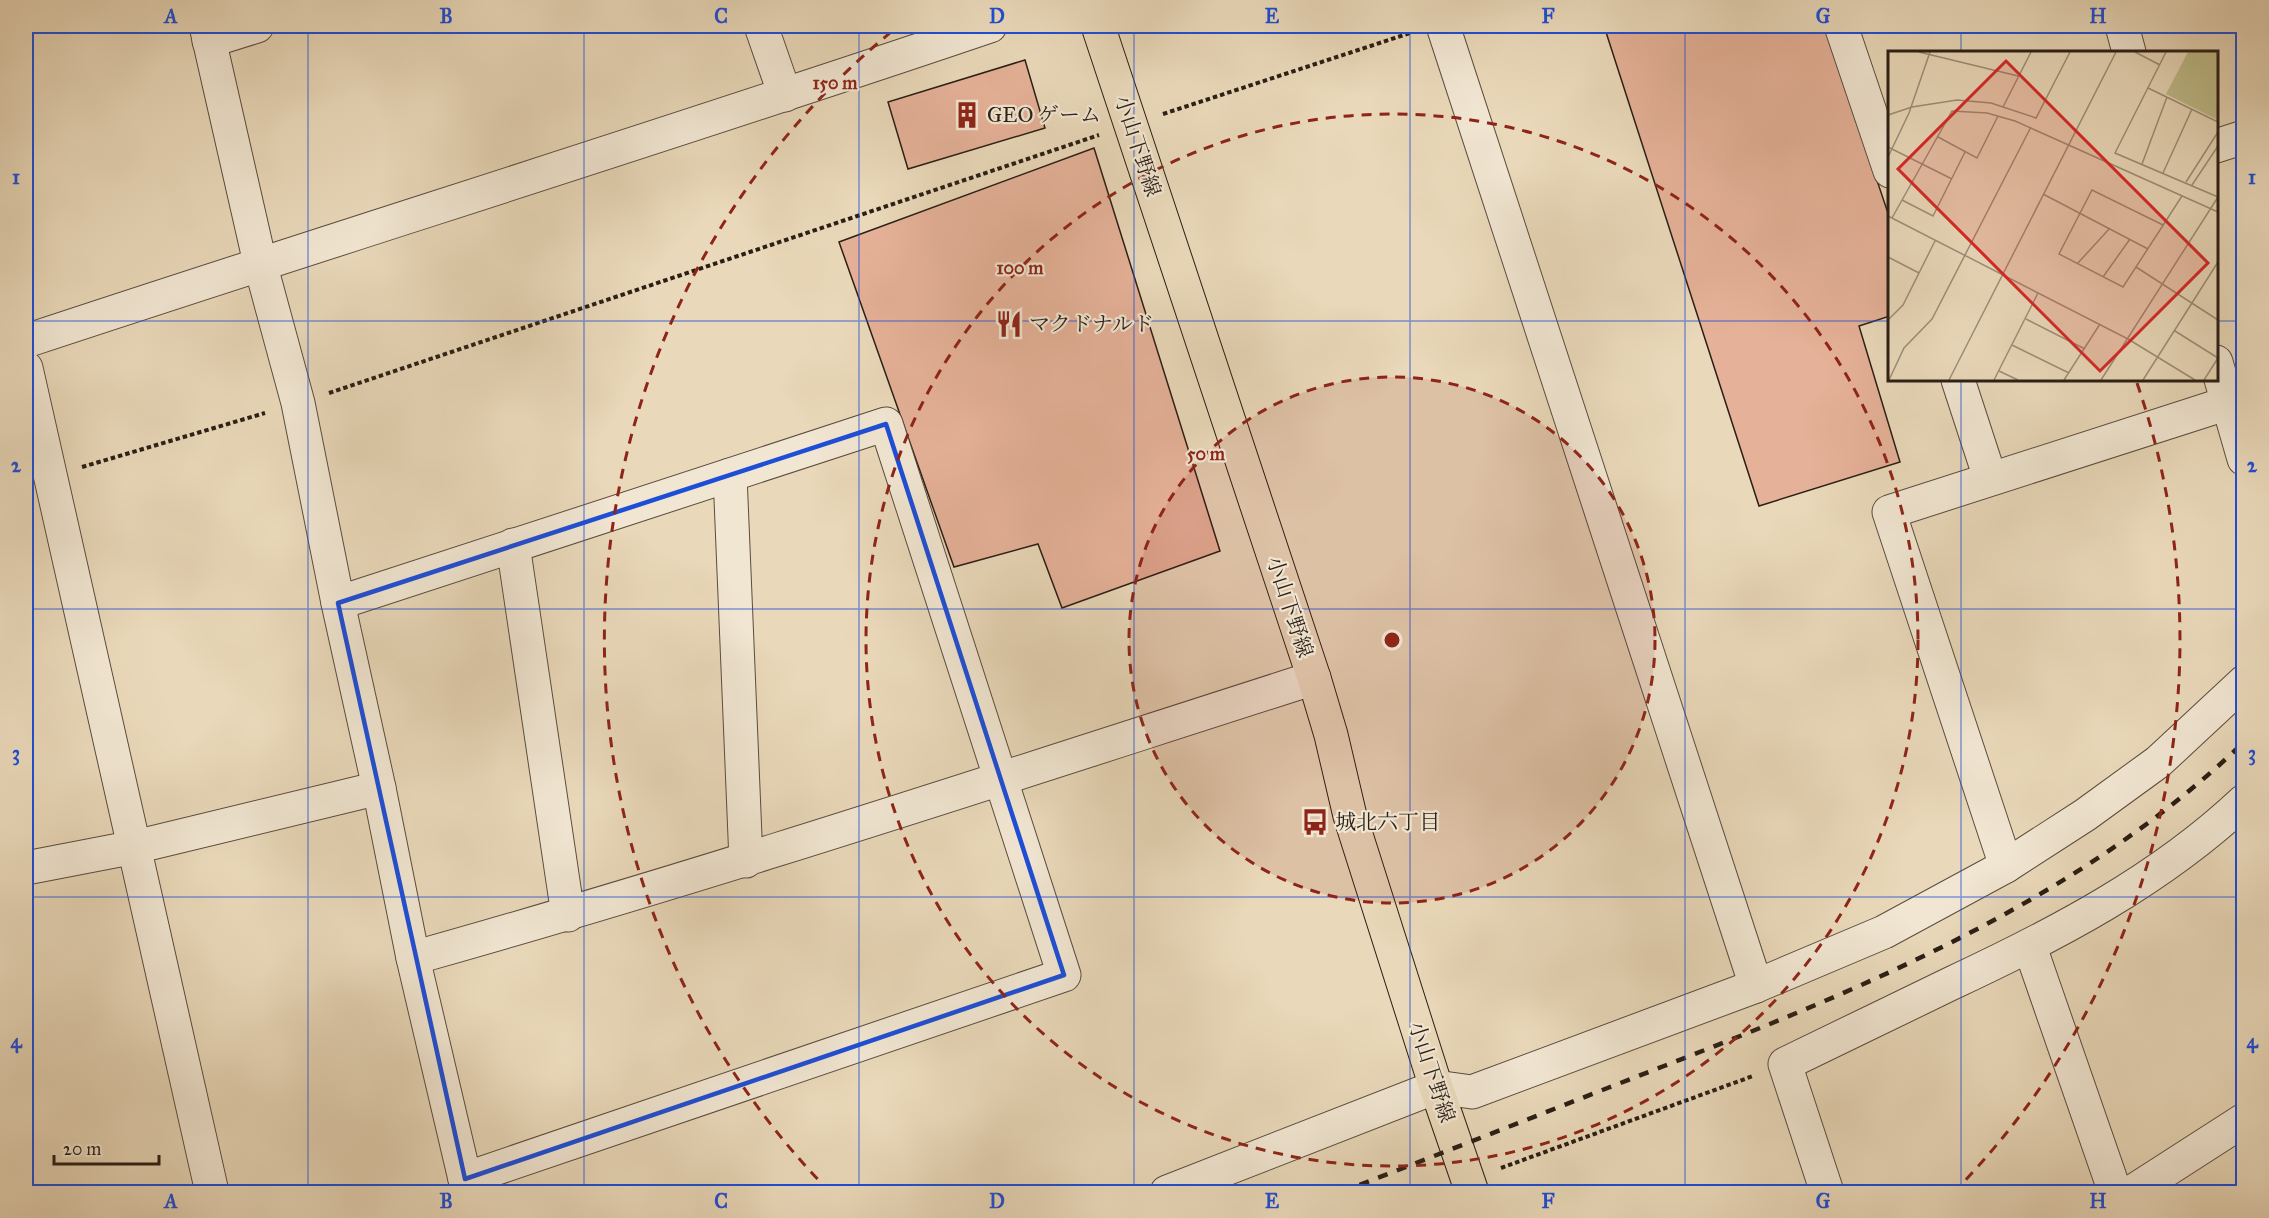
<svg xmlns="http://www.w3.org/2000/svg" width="2269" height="1218" font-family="'IM FELL Great Primer','Noto Serif JP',serif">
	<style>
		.building { fill: #e5b198; stroke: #2a1e16; stroke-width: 1.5 }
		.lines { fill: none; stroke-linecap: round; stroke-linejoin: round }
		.minor-casing { stroke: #5a4c3f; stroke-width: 35 }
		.major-casing { stroke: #2a1e16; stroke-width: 35 }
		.path { stroke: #2a1e16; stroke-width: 4; stroke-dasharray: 4.5 3; stroke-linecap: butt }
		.minor { stroke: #f1e6d2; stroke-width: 33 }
		.major { stroke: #e9d8b9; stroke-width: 33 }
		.rail { stroke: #2a1e16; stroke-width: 4.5; stroke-dasharray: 10 10; stroke-linecap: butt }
		.marked { fill: none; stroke: #1d4ed8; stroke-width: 4.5; stroke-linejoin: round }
		.grid { fill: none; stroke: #1d4ed8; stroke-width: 1.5; stroke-opacity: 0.55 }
		.ring { fill: none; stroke: #8f2418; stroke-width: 3; stroke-dasharray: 10 8 }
		.labels { text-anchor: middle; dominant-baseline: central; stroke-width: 4.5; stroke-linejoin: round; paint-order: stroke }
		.poi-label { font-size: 21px; fill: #2a1e16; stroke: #f1e6d2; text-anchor: start }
		.street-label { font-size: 21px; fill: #2a1e16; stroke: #f1e6d2 }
		.inset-road { fill: none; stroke: #9d8e78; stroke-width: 1.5 }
		.view { fill: #d62828; fill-opacity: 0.15; stroke: #d62828; stroke-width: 3 }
		.inset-edge { fill: none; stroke: #2a1e16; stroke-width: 3 }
		.centre { fill: #8f2418; stroke: #f1e6d2; stroke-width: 3 }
		.ring-label { font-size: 18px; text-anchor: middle; font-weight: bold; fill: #8f2418; stroke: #f1e6d2; stroke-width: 4.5; stroke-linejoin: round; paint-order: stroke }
		.neatline { fill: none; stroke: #1d4ed8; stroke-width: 2 }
		.grid-label { font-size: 20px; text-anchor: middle; font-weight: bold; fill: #1d4ed8 }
	</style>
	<rect width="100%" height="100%" fill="#e9d8b9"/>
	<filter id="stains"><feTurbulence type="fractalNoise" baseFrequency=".00333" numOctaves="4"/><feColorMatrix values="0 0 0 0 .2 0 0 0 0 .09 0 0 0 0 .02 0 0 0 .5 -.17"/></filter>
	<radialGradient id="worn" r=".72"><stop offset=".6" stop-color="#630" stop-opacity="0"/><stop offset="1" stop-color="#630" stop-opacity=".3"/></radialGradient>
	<g class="building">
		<path d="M1604,26H1825L1890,219V316L1859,326L1900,462L1759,506Z"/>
		<path d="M1025,60L1045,128L908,169L888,102Z"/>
		<path d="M1094,148L1220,551L1062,608L1038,544L954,567L839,242Z"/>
	</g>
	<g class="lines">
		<defs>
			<g id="minor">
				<path d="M206,26L260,263L298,403L338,603L379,788L413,958L468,1192"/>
				<path d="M761,26L785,95"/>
				<path d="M1443,26L1756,986"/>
				<path d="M1841,26L1890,171"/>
				<path d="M2122,26L2129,52"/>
				<path d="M209,41L257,26"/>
				<path d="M2216,146L2244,137"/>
				<path d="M26,341C346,235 669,135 990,26"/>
				<path d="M2216,362L2244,459"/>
				<path d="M26,368L212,1192"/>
				<path d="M1958,380L1990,478"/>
				<path d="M730,475L746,861"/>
				<path d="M513,545L568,915"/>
				<path d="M338,603L886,424L1064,975L465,1179"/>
				<path d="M2006,866L1889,512L2228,403"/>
				<path d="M26,868L135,847L379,788"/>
				<path d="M2030,947L2115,1192"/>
				<path d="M413,958C716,873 1014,774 1314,678"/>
				<path d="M1167,1192L1436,1087L1472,1092L1756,986L1884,932L2006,866L2085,815L2158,762L2244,682"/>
				<path d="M1827,1192L1785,1064C1840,1037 1895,1011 1950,984C2055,935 2159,881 2244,801"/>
				<path d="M2132,1192L2244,1120"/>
			</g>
			<path id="major" d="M1098,26L1314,678L1331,735L1350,816L1436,1087L1472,1192"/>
		</defs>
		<use href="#minor" class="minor-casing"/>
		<use href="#major" class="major-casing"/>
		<g class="path">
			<path d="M1163,114L1410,33"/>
			<path d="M329,393L1099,135"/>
			<path d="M82,467L265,413"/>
			<path d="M1501,1168L1753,1076"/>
		</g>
		<use href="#minor" class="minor"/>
		<use href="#major" class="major"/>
		<path class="rail" d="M1341,1192C1448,1151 1556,1108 1664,1066C1870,986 2082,898 2244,742"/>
	</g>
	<path class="marked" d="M886,424L1064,975L465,1179L338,603Z"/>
	<path class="grid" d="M308,26V1192M584,26V1192M859,26V1192M1134,26V1192M1410,26V1192M1685,26V1192M1961,26V52M26,321H1890M2216,321H2244M1961,380V1192M26,609H2244M26,897H2244"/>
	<circle cx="1392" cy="640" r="263" fill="#8f2418" fill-opacity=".12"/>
	<g class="ring">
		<circle cx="1392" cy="640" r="263"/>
		<circle cx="1392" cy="640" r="526"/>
		<path d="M830 1192A788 788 0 0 1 896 28M2137 383A788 788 0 0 1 1954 1192"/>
	</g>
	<defs>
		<symbol id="building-bare" viewBox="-9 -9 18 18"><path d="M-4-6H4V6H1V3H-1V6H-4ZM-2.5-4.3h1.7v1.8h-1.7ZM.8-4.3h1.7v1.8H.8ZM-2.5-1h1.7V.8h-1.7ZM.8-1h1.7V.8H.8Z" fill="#8f2418" stroke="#f1e6d2" stroke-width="2.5" paint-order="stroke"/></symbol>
		<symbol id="restaurant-bare" viewBox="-9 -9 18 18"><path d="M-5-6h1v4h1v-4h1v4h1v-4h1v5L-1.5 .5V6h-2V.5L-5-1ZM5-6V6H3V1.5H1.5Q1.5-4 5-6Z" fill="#8f2418" stroke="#f1e6d2" stroke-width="2.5" paint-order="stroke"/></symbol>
		<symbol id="bus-bare" viewBox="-9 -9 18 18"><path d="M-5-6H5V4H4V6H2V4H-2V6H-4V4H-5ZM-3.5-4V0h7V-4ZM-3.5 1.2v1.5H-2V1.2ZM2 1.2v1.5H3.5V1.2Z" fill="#8f2418" stroke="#f1e6d2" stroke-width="2.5" paint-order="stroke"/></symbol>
	</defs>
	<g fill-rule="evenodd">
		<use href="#building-bare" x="948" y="96" width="38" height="38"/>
		<use href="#restaurant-bare" x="990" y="305" width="38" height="38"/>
		<use href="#bus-bare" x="1296" y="803" width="38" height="38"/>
	</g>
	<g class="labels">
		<g class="poi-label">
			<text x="987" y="115">GEO ゲーム</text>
			<text x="1029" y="324">マクドナルド</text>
			<text x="1335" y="822">城北六丁目</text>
		</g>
		<g class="street-label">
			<text transform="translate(1138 146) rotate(72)">小山下野線</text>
			<text transform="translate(1290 607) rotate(72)">小山下野線</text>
			<text transform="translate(1432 1072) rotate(72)">小山下野線</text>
		</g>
	</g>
	<g transform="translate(1888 51)">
		<rect width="330" height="330" fill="#e9d8b9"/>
		<path d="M300,1H330V69L278,43Z" fill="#bfbc8a"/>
		<path class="inset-road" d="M31,1L130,25M247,1L272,14M278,1L227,102L330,146M260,37L330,71M115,56L143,1M0,64L24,56L69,49L103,52L148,67L182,1M50,86L89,107L110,65M0,96L64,128M0,106L21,62L42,1M254,113L279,46M275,122L304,58M298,131L330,81M304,134L330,95M155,143L260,198M14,149L45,165L77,101M0,165L240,288L307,329M4,167L64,60L99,62L127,70L330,161M275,174L204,139L171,203L235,236L294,145M0,206L31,222M189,213L222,177M248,216L330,269M215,226L242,188M138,268L197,298M0,269L15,254L47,190M287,280L330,307M124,294L181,322M111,320L130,329M1,329L16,297L44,268L143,76M61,329L228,1M106,329L150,242M176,329L212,273M213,329L330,146M255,329L330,211M316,329L330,307"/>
		<path class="view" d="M118,10L320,212L212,320L10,118Z"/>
		<rect width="330" height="330" class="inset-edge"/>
	</g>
	<circle cx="1392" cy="640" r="9" class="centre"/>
	<g class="ring-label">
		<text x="835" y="89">150 m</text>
		<text x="1020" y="274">100 m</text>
		<text x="1206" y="460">50 m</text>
	</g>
	<rect width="2269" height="1218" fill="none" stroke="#e9d8b9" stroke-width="66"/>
	<path d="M54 1155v9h105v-9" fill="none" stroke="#2a1e16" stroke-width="3"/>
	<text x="63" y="1155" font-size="18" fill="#2a1e16" stroke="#f1e6d2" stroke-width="4.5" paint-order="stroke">20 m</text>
	<rect x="33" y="33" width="2203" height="1152" class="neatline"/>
	<g class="grid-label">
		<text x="171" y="23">A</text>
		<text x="446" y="23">B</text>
		<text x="721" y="23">C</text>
		<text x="997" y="23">D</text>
		<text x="1272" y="23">E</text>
		<text x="1548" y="23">F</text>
		<text x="1823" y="23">G</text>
		<text x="2098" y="23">H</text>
		<text x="16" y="184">1</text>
		<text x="2252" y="184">1</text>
		<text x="16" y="472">2</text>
		<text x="2252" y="472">2</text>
		<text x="16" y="760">3</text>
		<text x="2252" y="760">3</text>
		<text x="16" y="1048">4</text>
		<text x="2252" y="1048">4</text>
		<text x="171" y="1208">A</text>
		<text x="446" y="1208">B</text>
		<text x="721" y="1208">C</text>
		<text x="997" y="1208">D</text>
		<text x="1272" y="1208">E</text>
		<text x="1548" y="1208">F</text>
		<text x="1823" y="1208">G</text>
		<text x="2098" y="1208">H</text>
	</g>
	<rect width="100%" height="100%" filter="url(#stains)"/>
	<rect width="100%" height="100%" fill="url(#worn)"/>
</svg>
